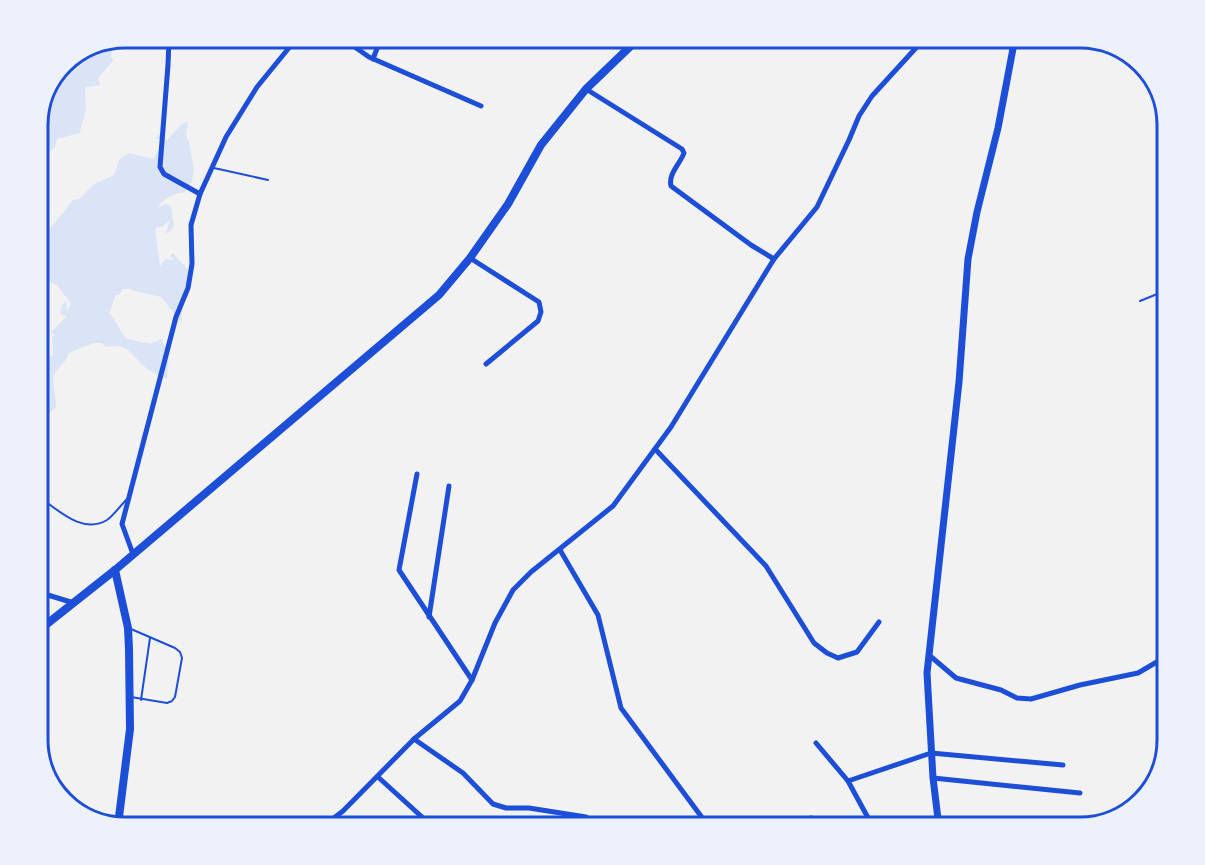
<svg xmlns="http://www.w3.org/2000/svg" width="1205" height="865" font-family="'Noto Serif',serif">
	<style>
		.green { fill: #dbe4f7 }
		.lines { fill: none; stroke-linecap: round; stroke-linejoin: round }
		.service { stroke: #1d4ed8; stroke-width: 2 }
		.minor { stroke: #1d4ed8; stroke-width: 5 }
		.tertiary { stroke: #1d4ed8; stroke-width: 7 }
		.secondary { stroke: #1d4ed8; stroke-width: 8 }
		.rim { fill: none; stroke: #1d4ed8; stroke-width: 3 }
	</style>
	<rect width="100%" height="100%" fill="#f2f2f2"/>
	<g class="green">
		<path d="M114,42L111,55L113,61L98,78L100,85L86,87C84,95 86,100 86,107C86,116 81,124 80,133L57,139L55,148L45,154L38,150V119L67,59Z"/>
		<path d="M188,121L186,135L189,142L194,169L192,181L185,192C174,194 163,197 158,208L165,204L171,206L174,227L165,235L170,220L162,227L155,228L160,266L165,259L174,260L170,256L173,253L188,270L190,279C180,292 182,307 182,323L161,297L134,291L130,289H123L119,295H116L109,314L113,317L125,338L150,344L161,339L169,353L167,379C160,377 152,372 146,368C132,356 128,342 106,347L101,343H94L69,353C67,361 60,365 55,373C50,382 57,395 56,407L43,419L38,416V387L41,383H38V372L40,378L49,371L45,359L53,355L52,338L54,334L51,332L67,316L60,314L62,305L66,301L67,311L71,304L57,285L44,280L38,274V228L44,224L50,229L73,200L79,199L94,184L114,175L119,160L129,153L154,159L163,140L155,138L161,134L166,141L182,124Z"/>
	</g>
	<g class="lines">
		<g class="service">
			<path d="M214,168L268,180"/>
			<path d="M1140,301L1167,290"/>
			<path d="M38,496C57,509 82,535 107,520C114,515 121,505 127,499"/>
			<path d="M131,629L175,648L180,652L182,658L175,697L172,701L167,703L131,697"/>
			<path d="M141,700L150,638"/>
		</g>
		<g class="minor">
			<path d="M169,38L168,65L160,167L164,174L200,194"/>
			<path d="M342,38L369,57L481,106"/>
			<path d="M373,59L381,38"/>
			<path d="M586,89L682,149L684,153C680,164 668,174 671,186L751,245L774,259"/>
			<path d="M470,258L539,302L541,312L538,321L486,364"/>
			<path d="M655,449L766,566L814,643L827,653L838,658L857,652L879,622"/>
			<path d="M417,474L399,570L472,680"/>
			<path d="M560,550L598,615L621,708L709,827"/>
			<path d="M133,554L122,524L176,317L188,288L192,264L191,225L200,194L226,137L257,87L297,38"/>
			<path d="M38,592L74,603"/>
			<path d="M429,617L449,486"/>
			<path d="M929,655L956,678L1001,690L1017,698L1031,699L1080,685L1138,673L1167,656"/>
			<path d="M414,739L463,773L493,804L506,808H529L586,817L600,827"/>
			<path d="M816,743L848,781L873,827"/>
			<path d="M378,777L433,827"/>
			<path d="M933,778L1080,793"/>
			<path d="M848,781L931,753L1063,765"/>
			<path d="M322,827L343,811L414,739L460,701L472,680L495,623L513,590L531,572L613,506L671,427L774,259L817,207L849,140L859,116L872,96L925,38"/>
			<path d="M799,827L811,818"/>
		</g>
		<path class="tertiary" d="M939,827L933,778L927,673L929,655L959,382L968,259L977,212L998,128L1015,38"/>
		<g class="secondary">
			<path d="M115,570L128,628L129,649L130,729L118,825"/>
			<path d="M38,631L115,570L439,295L470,258L508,204L541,145L586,89L639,38"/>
		</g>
	</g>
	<path d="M0 0H1205V865H0ZM125 48H1080A77 77 0 0 1 1157 125V740A77 77 0 0 1 1080 817H125A77 77 0 0 1 48 740V125A77 77 0 0 1 125 48Z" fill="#edf1fc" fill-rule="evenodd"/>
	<path class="rim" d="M125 48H1080A77 77 0 0 1 1157 125V740A77 77 0 0 1 1080 817H125A77 77 0 0 1 48 740V125A77 77 0 0 1 125 48Z"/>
</svg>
